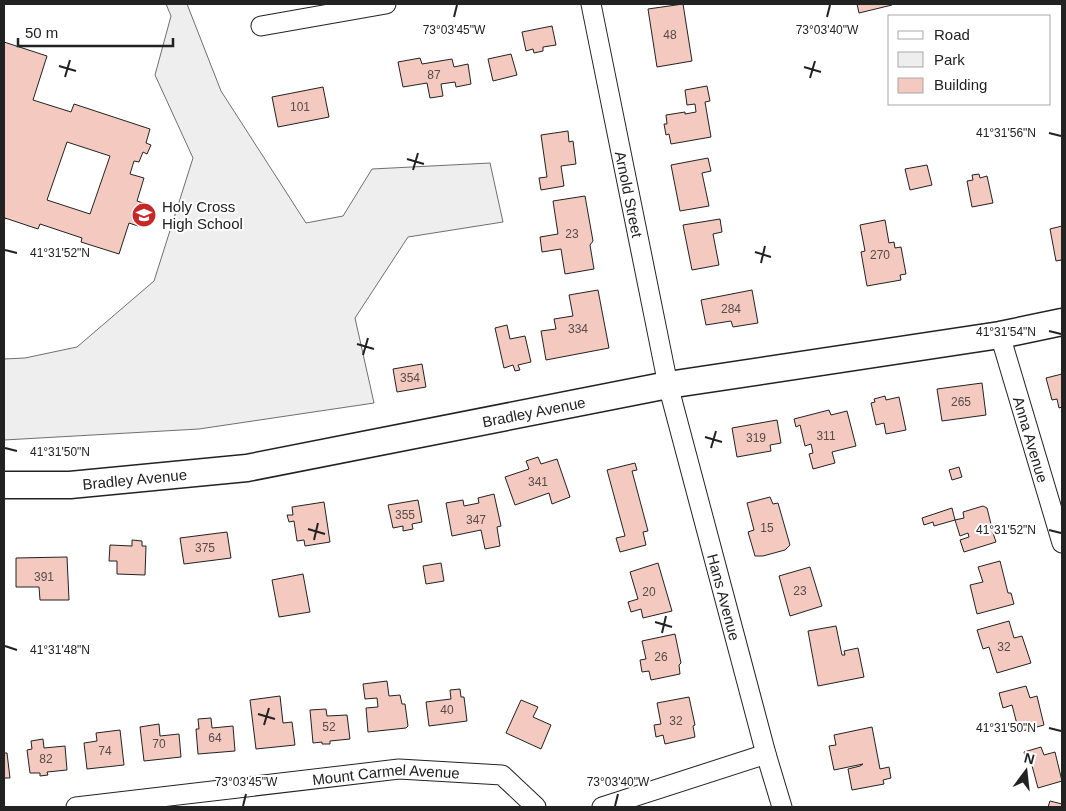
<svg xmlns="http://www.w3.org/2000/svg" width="1066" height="811" font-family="Helvetica,sans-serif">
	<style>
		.green { fill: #eee; stroke: #6f6f6f }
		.building { fill: #f3c9c0; stroke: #222; fill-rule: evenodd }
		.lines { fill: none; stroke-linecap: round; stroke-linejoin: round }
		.street-casing { stroke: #222; stroke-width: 21 }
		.secondary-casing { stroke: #222; stroke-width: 29 }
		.street { stroke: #fff; stroke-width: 19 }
		.secondary { stroke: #fff; stroke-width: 26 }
		.ticks { fill: none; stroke: #222; stroke-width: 2 }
		.labels { text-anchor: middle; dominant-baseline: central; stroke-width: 4; stroke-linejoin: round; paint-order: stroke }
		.number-label { font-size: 12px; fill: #564c4a }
		.street-label { font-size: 15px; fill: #222; stroke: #fff }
		.poi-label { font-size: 15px; fill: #222; stroke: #fff; text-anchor: start }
		.ticks-label { font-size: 12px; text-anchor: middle; fill: #222; stroke: #fff; stroke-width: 4; stroke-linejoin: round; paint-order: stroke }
	</style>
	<rect width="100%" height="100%" fill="#fff"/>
	<path class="green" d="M166,4H187L221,91L306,223L343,216L372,169L490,163L503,222L408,237L355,318L374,403L199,429L4,440V359L25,358L77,347L154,281L193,158L155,75L171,16Z"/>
	<g class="building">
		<path d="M683,4L692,61L657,67L648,9Z"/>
		<path d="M857,4H892V5L859,13Z"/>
		<path d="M552,26L556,45L543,47V51L534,53L533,49L526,51L522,32Z"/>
		<path d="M4,42L47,56L33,100L71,112L74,104L150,129L146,143L151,145L147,154L143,152L139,162L134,161L130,174L144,178L137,201L146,204L138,226L129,223L119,254L81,242L82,238L40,224L38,229L5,218L4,222ZM67,142L110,156L90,214L47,200Z"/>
		<path d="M511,54L517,75L493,81L488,59Z"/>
		<path d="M420,58L422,64L452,59L454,67L468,64L471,84L456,87L455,82L441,84L443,96L430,98L427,83L403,87L398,62Z"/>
		<path d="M707,86L710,101L705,102L711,137L671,144L669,134L666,135L664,124H667L666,115L685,112V114L696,112L695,104L687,105L685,90Z"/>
		<path d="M323,87L329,117L278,127L272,97Z"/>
		<path d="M568,131L569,142L573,141L576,164L561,166L564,186L541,190L539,178L547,177L541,135Z"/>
		<path d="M708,158L711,171L702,173L709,206L680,211L671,165Z"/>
		<path d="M927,165L932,185L910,190L905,169Z"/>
		<path d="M979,174L980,178L987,176L993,203L972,207L967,181L973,180L972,175Z"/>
		<path d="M585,196L593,241L590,245L594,269L565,274L561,249L542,252L540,237L558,234L553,201Z"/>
		<path d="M720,219L722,232L713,234L719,265L692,270L683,225Z"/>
		<path d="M885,220L889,243L894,242L895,248L901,247L906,274L900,275L901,280L867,286L861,252L865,251L860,225Z"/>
		<path d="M1062,226V263L1061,260L1056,261L1050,229Z"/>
		<path d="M598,290L609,348L546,360L541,331L556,329L554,319L573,316L569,295Z"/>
		<path d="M752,290L758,323L733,327L731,321L706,325L701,300Z"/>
		<path d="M507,325L510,339L525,336L531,362L518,365L520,370L515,371L513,365L504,368L495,328Z"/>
		<path d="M422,364L426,387L397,392L393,369Z"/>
		<path d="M1062,374V407L1059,408L1057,399L1052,400L1046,378Z"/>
		<path d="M982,383L986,415L942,421L937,389Z"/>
		<path d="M885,396L886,400L899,397L906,430L886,434L884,423L876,425L871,403L875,402L874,399Z"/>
		<path d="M829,410L831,415L847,411L856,446L832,452L835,463L813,469L809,454L813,453L811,444L805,446L800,425L796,427L794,419Z"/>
		<path d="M777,420L781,443L770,445L771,451L737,457L732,428Z"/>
		<path d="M538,457L541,464L557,459L570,497L552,504L549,493L515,505L505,477L529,469L526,461Z"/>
		<path d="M635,463L637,470L632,471L648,531L643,532L646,545L620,552L616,538L625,536L607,470Z"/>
		<path d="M959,467L962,477L952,480L949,470Z"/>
		<path d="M494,494L501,526L497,527L500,546L485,549L481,530L452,536L446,503L463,500L464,506L479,503L478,498Z"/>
		<path d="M770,497L773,504L778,503L790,545L785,550L763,556H755L748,532L754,530L747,503Z"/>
		<path d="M418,500L422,522L412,524L413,529L403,531V526L393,528L388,505Z"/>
		<path d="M324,502L330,542L305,546L304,540L297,541L294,521L289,522L287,515H293L292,507Z"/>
		<path d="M983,506L987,508L992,528L997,526L998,531L993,533L996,542L964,552L960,540L969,537L968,533L960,536L955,520L964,518L963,512Z"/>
		<path d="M952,508L955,520L934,526L933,522L924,525L922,518Z"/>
		<path d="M227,532L231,558L184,564L180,538Z"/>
		<path d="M132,540L142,541V546H146L145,575L117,574V561H109L110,545L132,546Z"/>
		<path d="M67,557L69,600H40L39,587H16V558Z"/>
		<path d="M1000,561L1008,593H1011L1014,604L977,614L970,585L983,582L978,567Z"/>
		<path d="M441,563L444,581L426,584L423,566Z"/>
		<path d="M658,563L672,611L643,618L641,609L631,612L628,602L638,599L630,572Z"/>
		<path d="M810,567L822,606L790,616L779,576Z"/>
		<path d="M303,574L310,612L279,617L272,580Z"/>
		<path d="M1009,621L1014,638L1022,636L1031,663L997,673L989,647L983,649L977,630Z"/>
		<path d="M836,626L842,655H845L844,651L858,648L864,677L818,686L808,631Z"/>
		<path d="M675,634L681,663L679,665L680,674L651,680L649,671L642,672L640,660L646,659L642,641Z"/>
		<path d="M387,681L389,696L400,695L402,704H405L408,726L406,728L368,732L366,708L378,707L377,698L365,699L363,684Z"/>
		<path d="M1026,686L1030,698L1037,696L1044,725L1019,732L1012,705L1003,708L999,693Z"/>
		<path d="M460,689L461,697H464L467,721L429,726L426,702L451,699L450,690Z"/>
		<path d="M280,696L283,723L292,722L295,745L256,749L250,700Z"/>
		<path d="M689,697L695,725L693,726L695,737L665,744L663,735L656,737L654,725L661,724L657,703Z"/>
		<path d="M521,700L538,707L533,717L551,725L541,749L506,733Z"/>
		<path d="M326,709L327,716L347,715L350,739L330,741V744H322V742L313,743L310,710Z"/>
		<path d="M211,718L212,728L233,726L235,751L198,754L196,729H199L198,719Z"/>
		<path d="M159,724L160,736L179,734L181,757L144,761L140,727Z"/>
		<path d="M872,727L880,769L889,767L891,778L883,780L884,784L852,790L848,769L860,766L863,764L834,770L829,746L836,745L834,735Z"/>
		<path d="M120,730L124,765L87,769L84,743L97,741L96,733Z"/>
		<path d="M43,739L44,748L65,746L67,770L47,772L48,775L40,776V773H30L27,750L32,749L31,741Z"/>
		<path d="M1041,747L1044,755L1055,752L1062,781L1038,788L1031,762L1027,763L1024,752Z"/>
		<path d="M4,753H7L10,778H4Z"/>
		<path d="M1050,801L1062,804V807H1048Z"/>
	</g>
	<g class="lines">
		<defs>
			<g id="street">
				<path id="s1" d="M591,4L668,385L766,754L782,807"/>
				<path d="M261,26L386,4"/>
				<path id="s2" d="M1000,335L1062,543"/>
				<path id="s3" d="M76,807L399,769L502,775L536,807"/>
				<path d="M602,807L766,754"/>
			</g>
			<g id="secondary">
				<path id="s4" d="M4,485H70L247,468L668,385L1000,335L1062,322"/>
			</g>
		</defs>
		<use href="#street" class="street-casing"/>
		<use href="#secondary" class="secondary-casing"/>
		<use href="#street" class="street"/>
		<use href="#secondary" class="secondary"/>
	</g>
	<path class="ticks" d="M454,17L457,5M827,17L830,5M59,66L76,71M804,67L821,72M65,77L70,60M810,78L815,61M1049,133L1061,136M407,159L424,164M413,170L418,153M5,250L17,253M755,252L771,257M761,263L765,246M1049,331L1061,334M357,344L374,349M363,355L368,338M705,437L722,442M5,448L17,451M711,448L716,431M308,529L325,534M1049,530L1061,533M314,540L318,523M655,622L672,627M662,633L666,616M5,646L17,650M258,714L275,719M264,725L269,708M1049,728L1061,731M243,806L246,794M615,806L618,794"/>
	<defs>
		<symbol id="school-disc" viewBox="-11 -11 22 22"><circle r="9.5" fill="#c62828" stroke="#fff"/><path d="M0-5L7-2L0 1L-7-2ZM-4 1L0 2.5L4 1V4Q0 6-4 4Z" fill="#fff"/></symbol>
	</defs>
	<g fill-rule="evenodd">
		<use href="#school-disc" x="130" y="201" width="28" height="28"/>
	</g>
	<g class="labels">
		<g class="number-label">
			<text x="670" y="35">48</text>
			<text x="434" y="75">87</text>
			<text x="300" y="107">101</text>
			<text x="572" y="234">23</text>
			<text x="880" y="255">270</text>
			<text x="731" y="309">284</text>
			<text x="578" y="329">334</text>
			<text x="410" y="378">354</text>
			<text x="961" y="402">265</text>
			<text x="826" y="436">311</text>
			<text x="756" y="438">319</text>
			<text x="538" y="482">341</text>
			<text x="405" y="515">355</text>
			<text x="476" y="520">347</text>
			<text x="767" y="528">15</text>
			<text x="205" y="548">375</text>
			<text x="44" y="577">391</text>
			<text x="800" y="591">23</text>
			<text x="649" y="592">20</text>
			<text x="1004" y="647">32</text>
			<text x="661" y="657">26</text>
			<text x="447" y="710">40</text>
			<text x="676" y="721">32</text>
			<text x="329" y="727">52</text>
			<text x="215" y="738">64</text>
			<text x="159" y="744">70</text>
			<text x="105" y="751">74</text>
			<text x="46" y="759">82</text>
		</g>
		<g class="street-label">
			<text stroke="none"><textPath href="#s1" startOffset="194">Arnold Street</textPath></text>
			<text stroke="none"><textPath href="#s4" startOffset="536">Bradley Avenue</textPath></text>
			<text stroke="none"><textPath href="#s2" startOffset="109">Anna Avenue</textPath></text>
			<text stroke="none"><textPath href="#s4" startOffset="131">Bradley Avenue</textPath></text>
			<text stroke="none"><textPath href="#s1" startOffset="608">Hans Avenue</textPath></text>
			<text stroke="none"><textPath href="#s3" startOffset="312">Mount Carmel Avenue</textPath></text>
		</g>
		<g class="poi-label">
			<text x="162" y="206">Holy Cross<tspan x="162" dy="17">High School</tspan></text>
		</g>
	</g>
	<g class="ticks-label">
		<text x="454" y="34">73°03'45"W</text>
		<text x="827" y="34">73°03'40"W</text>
		<text x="1006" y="137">41°31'56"N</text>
		<text x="60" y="257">41°31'52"N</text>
		<text x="1006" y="336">41°31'54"N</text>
		<text x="60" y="456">41°31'50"N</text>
		<text x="1006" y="534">41°31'52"N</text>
		<text x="60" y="654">41°31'48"N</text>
		<text x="1006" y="732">41°31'50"N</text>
		<text x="246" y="786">73°03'45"W</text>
		<text x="618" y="786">73°03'40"W</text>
	</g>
	<rect width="1066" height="811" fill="none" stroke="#222222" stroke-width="10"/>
	<rect x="888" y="15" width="162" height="90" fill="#ffffff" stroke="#a7a7a7"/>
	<rect x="898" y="31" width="25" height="8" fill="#ffffff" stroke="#a7a7a7"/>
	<text x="934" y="40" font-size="15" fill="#222222">Road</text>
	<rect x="898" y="52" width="25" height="15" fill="#eeeeee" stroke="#a7a7a7"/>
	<text x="934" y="65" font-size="15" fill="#222222">Park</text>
	<rect x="898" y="78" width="25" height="15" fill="#f3c9c0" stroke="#a7a7a7"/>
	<text x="934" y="90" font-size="15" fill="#222222">Building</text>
	<g transform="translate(1026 771) rotate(15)" stroke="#ffffff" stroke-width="4" paint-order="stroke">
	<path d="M0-4L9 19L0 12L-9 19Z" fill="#222222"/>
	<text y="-8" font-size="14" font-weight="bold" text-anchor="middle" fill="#222222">N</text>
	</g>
	<path d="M18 38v8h155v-8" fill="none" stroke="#222222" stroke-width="2.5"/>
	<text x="25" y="38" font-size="15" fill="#222222" stroke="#ffffff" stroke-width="4" paint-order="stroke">50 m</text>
</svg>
